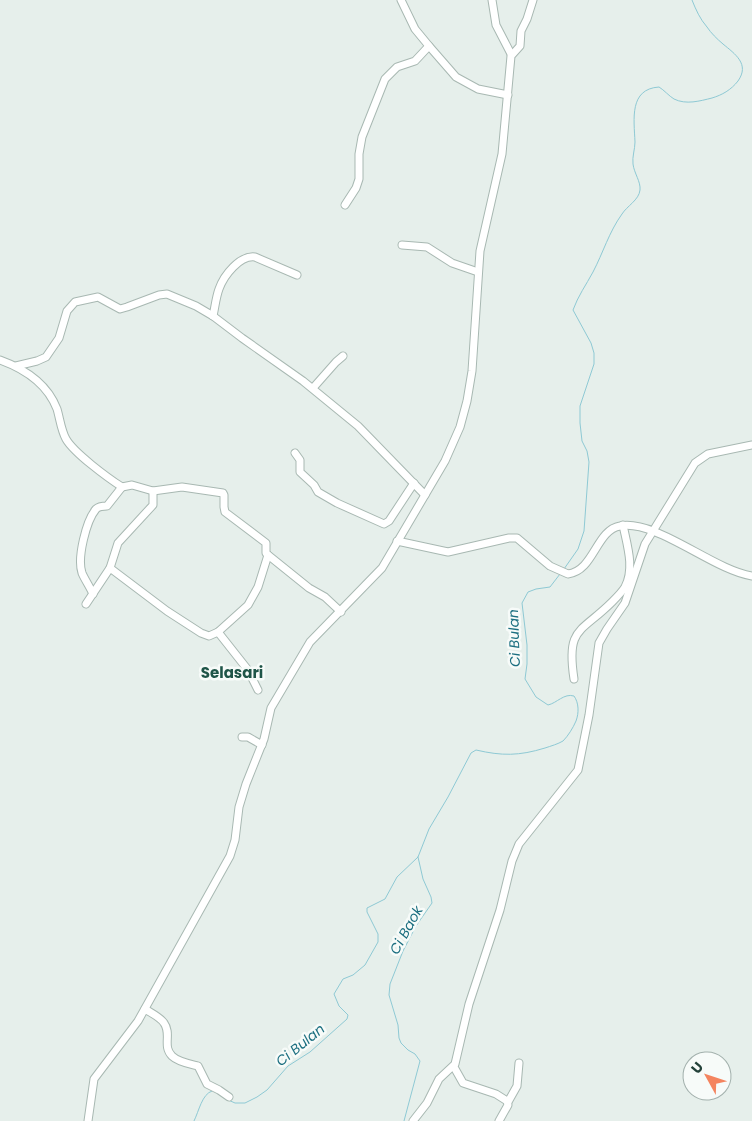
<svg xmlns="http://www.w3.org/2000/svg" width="752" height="1121" font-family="Poppins,sans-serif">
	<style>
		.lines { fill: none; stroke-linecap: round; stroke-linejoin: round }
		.stream { stroke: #8ec9d4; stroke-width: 1 }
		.minor-casing { stroke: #a8b8b2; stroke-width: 9 }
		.minor { stroke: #fff; stroke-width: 7 }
		.labels { text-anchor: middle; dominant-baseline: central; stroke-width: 5; stroke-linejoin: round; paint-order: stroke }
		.water-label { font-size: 14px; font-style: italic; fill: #1c6f80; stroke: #f7fbf9 }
		.quarter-label { font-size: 15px; font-weight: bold; fill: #1f5548; stroke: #f7fbf9 }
	</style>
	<rect width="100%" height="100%" fill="#e6efeb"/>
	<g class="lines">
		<g class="stream">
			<path d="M564,569L578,549L584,531L589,462L587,451L582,441L580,423V406L594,364V353L591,343L573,310C578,296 586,285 593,272C603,253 609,232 622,214C627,206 639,200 640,190C641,182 634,173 633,164C632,157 635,149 635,142C634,119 629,89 659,87C664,90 669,96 674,99C686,105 700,101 712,98C722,95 731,90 738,81C750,64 735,54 723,44C717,39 711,33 707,27C700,19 696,10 692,0"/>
			<path d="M226,1099L235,1103H245L257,1097L267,1090L288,1066L310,1052L347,1019L348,1015L339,1006L334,994L343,979L353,975L365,965L378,942V934L367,912V908L385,899L397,877L418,857L429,829L448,797L471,753L476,750C502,756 519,756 545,748C551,746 558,744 563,741C568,736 573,728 576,721C579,713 579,703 574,696C564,693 557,703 548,705L536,697L525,679L527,664V645L522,603L528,592L536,589L550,587L560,574"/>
			<path d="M194,1121C199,1111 202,1094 212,1091"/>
			<path d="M404,1121L420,1061L415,1054L408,1050L401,1043L399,1038L398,1025L389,995L390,984L403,951L416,926L432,903L431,897L423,879L418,857"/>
		</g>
		<defs>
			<g id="minor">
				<path d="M401,0L415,29L429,46L456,77L478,89L508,95"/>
				<path d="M492,0L496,25L511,54"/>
				<path d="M345,205L356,188L359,179V154L362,137L385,79L397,67L415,61L429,46"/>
				<path d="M402,245L427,247L452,263L478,272"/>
				<path d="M213,316C215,307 216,297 219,289C224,275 240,255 255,257L297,275"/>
				<path d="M0,360C25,369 47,383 57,409C60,419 61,430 66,439C74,453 108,478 122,487L132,485L153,491L182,487L223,493L224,495V507L225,512L266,543V553L268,555L309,588L325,597L341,612"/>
				<path d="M16,366L37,361L46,357L59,338L67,311L75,302L98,297L120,309L127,307L159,295L167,294L196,306L213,316L242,338L303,381L358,426L425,495"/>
				<path d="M313,388L336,362L343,356"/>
				<path d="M295,453L300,460V472L314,485L318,492L337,503L384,524L389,521L414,483"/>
				<path d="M397,541L448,552L509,538H517L550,566L568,574C594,571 596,530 620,526C656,519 713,570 752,576"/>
				<path d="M110,568L167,611L201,633L209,636L218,632L248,605L258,587L268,555"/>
				<path d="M93,594C90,587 85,580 82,573C77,558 86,521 96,509C99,506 103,506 107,506L122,487"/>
				<path d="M86,604L110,568L118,543L153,505V491"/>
				<path d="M218,632L248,670L258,690"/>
				<path d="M574,679C566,627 581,633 612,602C617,597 622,592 625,587C635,568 627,545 623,525"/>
				<path d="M242,737H248L262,745"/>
				<path d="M145,1009C151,1013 160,1017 164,1023C172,1034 162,1046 172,1056C178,1062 190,1064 198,1066L207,1084L219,1090L229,1097"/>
				<path d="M454,1067L463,1083L496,1094L507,1101L508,1105L499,1121"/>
				<path d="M508,1102L517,1086L519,1063"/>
				<path d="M88,1121L94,1079L138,1021L230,856L235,840L239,807L246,784L264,739L271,708L310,642L382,568L445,461L460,427L467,401L472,371L480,251L502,154L511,56L520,46L521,31L527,19L533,0"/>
				<path d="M413,1121L427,1103L439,1079L455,1064L469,1004L500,910L512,861L519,844L578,770L589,715L599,643L607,629L625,603L645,544L695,463L708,454L752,445"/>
			</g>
		</defs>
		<use href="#minor" class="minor-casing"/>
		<use href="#minor" class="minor"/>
	</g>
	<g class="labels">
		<g class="water-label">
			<text transform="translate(514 638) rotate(-92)">Ci Bulan</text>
			<text transform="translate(406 930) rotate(-61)">Ci Baok</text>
			<text transform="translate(300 1045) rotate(-39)">Ci Bulan</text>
		</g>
		<g class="quarter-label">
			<text x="232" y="672">Selasari</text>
		</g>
	</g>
	<g transform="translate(707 1076) rotate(310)"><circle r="24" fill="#f7fbf9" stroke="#a3b1ad"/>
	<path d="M0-4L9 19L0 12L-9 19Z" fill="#f4845f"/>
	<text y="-8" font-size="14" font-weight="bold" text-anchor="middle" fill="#24423a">U</text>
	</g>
</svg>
